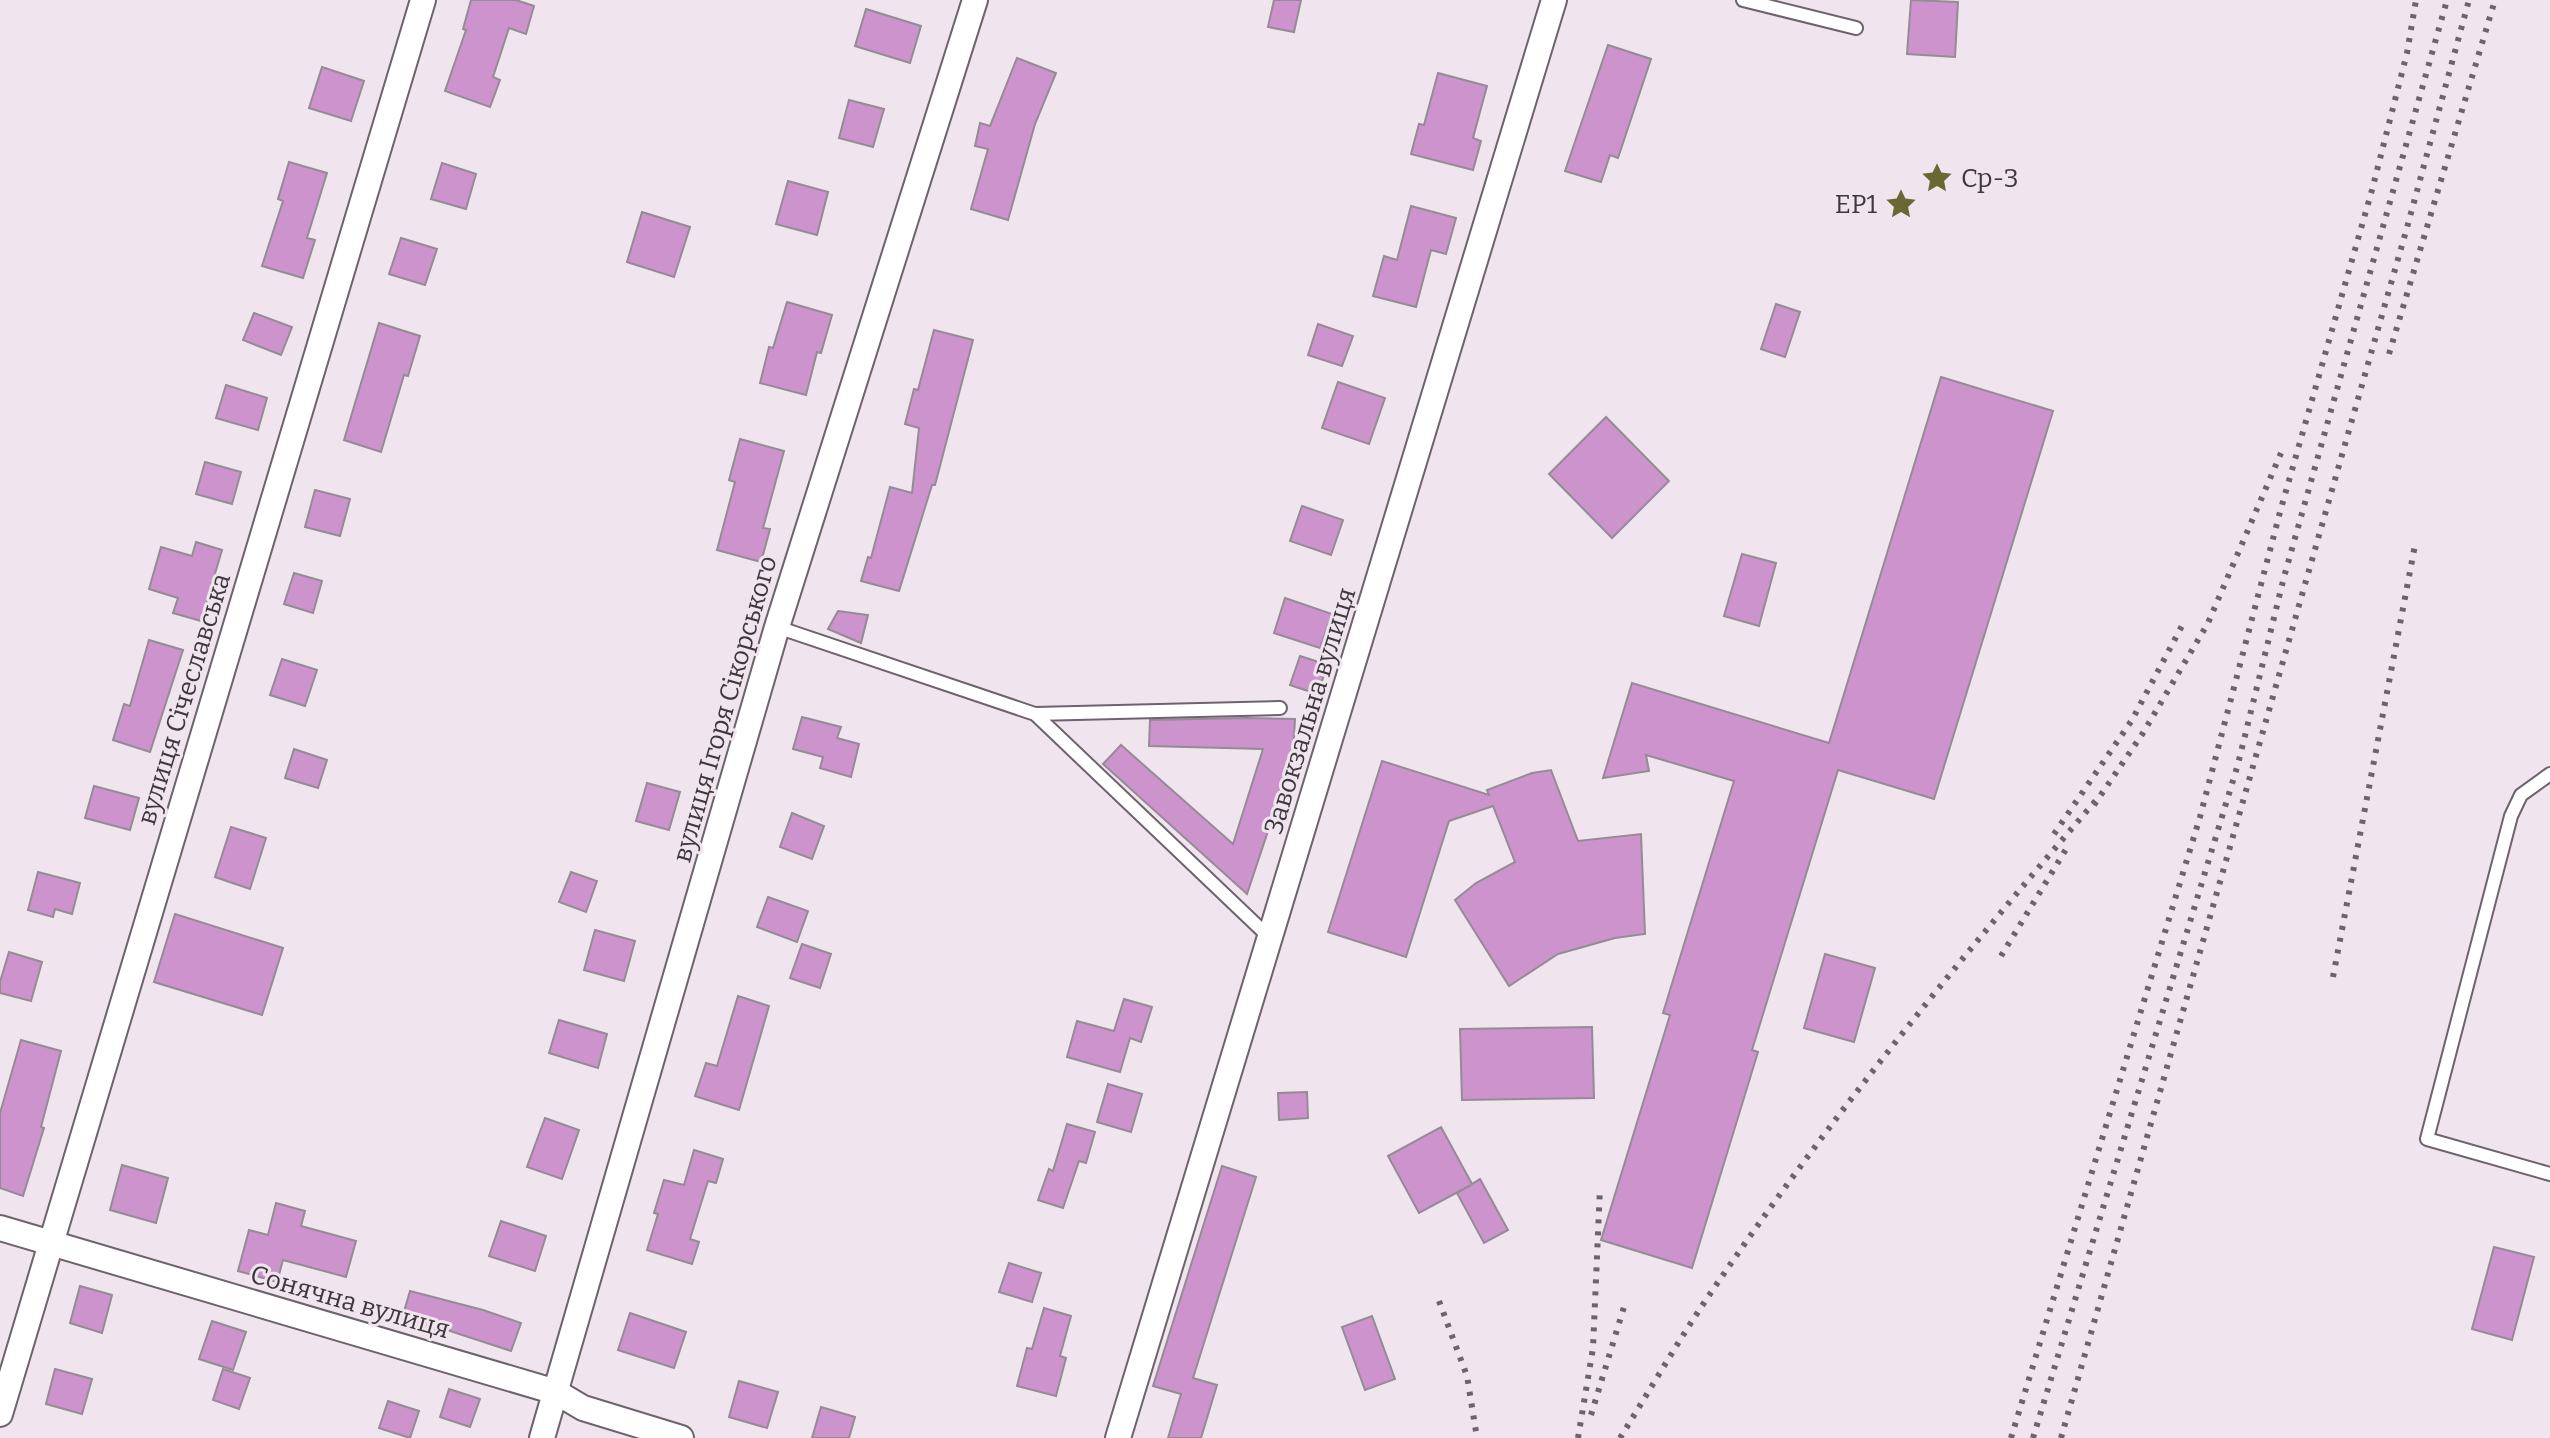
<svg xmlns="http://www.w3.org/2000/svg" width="2550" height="1438" font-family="Bitter,serif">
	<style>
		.building { fill: #cd93cd; stroke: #958b95; stroke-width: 2 }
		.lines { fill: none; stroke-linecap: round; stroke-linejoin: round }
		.service-casing { stroke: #6c636c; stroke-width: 16 }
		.minor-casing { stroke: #6c636c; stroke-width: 28 }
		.service { stroke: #fff; stroke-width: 12 }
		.minor { stroke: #fff; stroke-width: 24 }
		.rail { stroke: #6b656b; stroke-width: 6; stroke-dasharray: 4 8; stroke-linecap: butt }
		.labels { text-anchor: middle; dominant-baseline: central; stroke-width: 6; stroke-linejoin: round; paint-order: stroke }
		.poi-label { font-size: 26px; fill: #3c383c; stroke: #f0e5ef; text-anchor: start }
		.street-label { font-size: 26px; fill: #3c383c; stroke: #f0e5ef }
	</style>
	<rect width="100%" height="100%" fill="#f0e5ef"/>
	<g class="building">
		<path d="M471,0H516L534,6L526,34L509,28L493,77L500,80L490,107L445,91L466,30L463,29Z"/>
		<path d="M1274,0H1301L1294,32L1268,27Z"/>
		<path d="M1911,0L1958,2L1955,57L1907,54Z"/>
		<path d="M866,9L921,26L910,63L855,46Z"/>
		<path d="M1608,45L1651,59L1618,158L1610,155L1601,182L1565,171Z"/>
		<path d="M1017,58L1056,73L1035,124L1008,220L971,209L988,149L975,146L980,123L990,126Z"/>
		<path d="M322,67L364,81L351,121L309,108Z"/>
		<path d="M1438,73L1487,86L1473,138L1481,141L1473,170L1411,154L1419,124L1424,125Z"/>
		<path d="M849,100L884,109L873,147L839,138Z"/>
		<path d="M289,162L327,173L307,238L315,240L303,278L262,266L283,201L278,199Z"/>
		<path d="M442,163L476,174L466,209L431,199Z"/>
		<path d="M788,181L828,192L817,235L776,224Z"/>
		<path d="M1411,206L1456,218L1446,254L1431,250L1416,307L1373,296L1384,256L1397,260Z"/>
		<path d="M642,212L690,227L674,277L627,262Z"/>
		<path d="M401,238L437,249L425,285L389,274Z"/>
		<path d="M787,302L832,315L821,353L817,352L806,395L760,383L769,347L773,348Z"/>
		<path d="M1776,304L1800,312L1785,357L1761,349Z"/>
		<path d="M254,313L292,327L281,355L243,340Z"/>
		<path d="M379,323L420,336L408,376L404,375L381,452L344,440Z"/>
		<path d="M1318,324L1353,336L1342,366L1308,355Z"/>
		<path d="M934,330L973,340L935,485H932L899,591L861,581L868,557L871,558L890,487L912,493L919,428L905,424L914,389L918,390Z"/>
		<path d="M1941,377L2053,411L1934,799L1838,770L1752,1050L1758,1052L1692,1268L1601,1240L1670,1015L1663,1013L1734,781L1646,755L1649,771L1603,778L1632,683L1829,743Z"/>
		<path d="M1338,382L1385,398L1369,444L1322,428Z"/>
		<path d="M226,385L267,398L258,430L216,418Z"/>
		<path d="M1606,417L1669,481L1612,538L1549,474Z"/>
		<path d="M740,439L784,451L763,528L770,529L761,562L717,550L735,482L729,480Z"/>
		<path d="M205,462L241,472L232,504L196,494Z"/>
		<path d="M315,490L350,499L340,536L305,527Z"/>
		<path d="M1302,506L1343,520L1331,555L1290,541Z"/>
		<path d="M196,542L222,550L201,621L173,613L178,598L149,589L161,547L192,556Z"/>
		<path d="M1742,554L1776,563L1759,626L1724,616Z"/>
		<path d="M294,573L322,581L313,613L284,604Z"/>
		<path d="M1285,598L1332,614L1320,648L1274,633Z"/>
		<path d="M838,611L868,615L861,643L828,629Z"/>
		<path d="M149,640L183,650L150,752L113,740L124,704L130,706Z"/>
		<path d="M1300,656L1328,665L1317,694L1290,685Z"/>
		<path d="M282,659L317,670L305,706L270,695Z"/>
		<path d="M802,717L841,727L837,738L859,744L851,777L820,768L823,757L793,749Z"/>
		<path d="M1246,718L1295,719L1293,756L1247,894L1103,764L1121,745L1233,844L1263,749L1149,746L1150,720Z"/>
		<path d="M294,749L327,760L318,788L285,778Z"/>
		<path d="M1382,761L1489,795L1487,790L1532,773L1551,770L1578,841L1641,834L1645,934L1615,938L1558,954L1509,986L1455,900L1476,883L1515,862L1493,806L1449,821L1406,957L1328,932Z"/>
		<path d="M647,783L680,792L669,830L636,821Z"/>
		<path d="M94,786L139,798L130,830L85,818Z"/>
		<path d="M792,813L824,826L812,859L780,847Z"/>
		<path d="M231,827L266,838L250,889L215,877Z"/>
		<path d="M38,872L80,883L72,914L55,909L53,917L28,910Z"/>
		<path d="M571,872L597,881L586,912L559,902Z"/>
		<path d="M768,897L808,911L797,942L757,927Z"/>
		<path d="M175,914L283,948L262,1015L154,982Z"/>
		<path d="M595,930L635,941L624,981L584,970Z"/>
		<path d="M802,944L831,954L820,988L790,978Z"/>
		<path d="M9,952L42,962L31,1001L0,993V982Z"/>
		<path d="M1825,954L1875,968L1854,1042L1804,1028Z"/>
		<path d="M738,996L769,1006L739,1110L695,1096L706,1063L717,1066Z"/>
		<path d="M1124,999L1152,1007L1141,1042L1130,1038L1120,1072L1067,1057L1077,1021L1114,1031Z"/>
		<path d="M559,1020L607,1034L598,1068L549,1053Z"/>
		<path d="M1592,1027L1594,1098L1462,1100L1460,1029Z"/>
		<path d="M21,1040L61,1051L41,1127L44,1128L23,1196L0,1188V1113Z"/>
		<path d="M1108,1084L1142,1094L1131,1132L1097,1122Z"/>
		<path d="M1307,1092L1308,1118L1279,1120L1278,1093Z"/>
		<path d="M545,1118L579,1130L562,1179L527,1167Z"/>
		<path d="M1067,1124L1095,1132L1086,1163L1079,1161L1063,1208L1038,1200L1049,1169L1053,1171Z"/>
		<path d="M1441,1127L1472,1184L1480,1179L1508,1230L1484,1243L1457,1193L1471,1185L1419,1213L1388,1156Z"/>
		<path d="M694,1150L723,1159L716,1183L708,1181L690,1239L699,1242L692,1264L647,1250L658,1214L654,1213L664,1180L684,1185Z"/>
		<path d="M122,1165L168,1178L156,1223L110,1210Z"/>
		<path d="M1222,1166L1256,1177L1193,1378L1217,1385L1201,1438H1168L1181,1394L1153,1386Z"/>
		<path d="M276,1203L305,1211L301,1226L356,1241L346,1277L283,1260L277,1282L238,1271L249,1230L268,1235Z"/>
		<path d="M501,1221L546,1236L535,1271L489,1256Z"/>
		<path d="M2494,1247L2534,1257L2512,1340L2472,1329Z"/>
		<path d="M1009,1263L1041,1273L1032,1302L999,1292Z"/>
		<path d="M80,1286L112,1295L102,1333L70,1323Z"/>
		<path d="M410,1291L483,1310L521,1323L511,1351L444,1329L442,1336L400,1325Z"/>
		<path d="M1044,1308L1071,1316L1060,1356L1066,1358L1056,1396L1017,1386L1027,1348L1032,1349Z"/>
		<path d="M630,1313L686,1332L674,1368L618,1350Z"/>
		<path d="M1372,1316L1395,1379L1365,1390L1342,1327Z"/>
		<path d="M212,1321L246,1332L233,1370L199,1359Z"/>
		<path d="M55,1369L92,1379L82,1414L46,1404Z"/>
		<path d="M223,1369L250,1378L239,1409L213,1400Z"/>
		<path d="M739,1381L778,1392L767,1428L729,1417Z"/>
		<path d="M449,1389L480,1399L470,1427L440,1417Z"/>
		<path d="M388,1401L419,1411L410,1438L379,1428Z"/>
		<path d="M821,1407L855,1417L849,1438H812Z"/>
	</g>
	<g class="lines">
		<defs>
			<g id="service">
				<path d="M1743,0L1856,28"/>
				<path d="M777,627L1035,714L1270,938"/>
				<path d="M1035,714L1280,708"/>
				<path d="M2550,774L2521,795L2511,816L2427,1139L2550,1174"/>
			</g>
			<g id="minor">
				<path d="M0,1228L556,1392L583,1408L681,1438"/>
				<path d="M0,1414L423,0"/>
				<path d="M542,1438L777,627L975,0"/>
				<path d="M1118,1438L1554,0"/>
			</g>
		</defs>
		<use href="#service" class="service-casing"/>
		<use href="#minor" class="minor-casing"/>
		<use href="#service" class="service"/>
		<use href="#minor" class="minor"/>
		<g class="rail">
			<path d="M2389,354L2495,0"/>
			<path d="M2094,805L2143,733L2208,623L2281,453"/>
			<path d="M2054,834L2132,720L2184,622"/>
			<path d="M2001,956L2068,846"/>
			<path d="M2333,977L2415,545"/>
			<path d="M1439,1301L1467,1376L1477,1438"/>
			<path d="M1591,1415L1624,1307"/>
			<path d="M1578,1438L1593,1348L1600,1188"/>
			<path d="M1620,1438C1650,1390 1678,1341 1710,1294C1828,1120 1961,957 2098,798"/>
			<path d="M2011,1438L2200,817L2280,512L2372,190L2407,53L2416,0"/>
			<path d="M2033,1438L2238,764L2284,577L2447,0"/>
			<path d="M2061,1438L2408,224L2469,0"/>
		</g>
	</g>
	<defs>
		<symbol id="sight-bare" viewBox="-9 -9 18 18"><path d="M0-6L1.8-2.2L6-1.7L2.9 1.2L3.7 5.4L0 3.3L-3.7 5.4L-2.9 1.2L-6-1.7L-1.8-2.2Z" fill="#6b6733" stroke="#f0e5ef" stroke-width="2.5" paint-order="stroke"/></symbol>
	</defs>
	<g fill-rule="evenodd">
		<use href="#sight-bare" x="1915" y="156" width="44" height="44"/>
		<use href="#sight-bare" x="1879" y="182" width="44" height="44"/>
	</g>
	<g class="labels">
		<g class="poi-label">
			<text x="1961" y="178">Ср-3</text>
			<text x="1877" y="204" text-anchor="end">ЕР1</text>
		</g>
		<g class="street-label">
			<text transform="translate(184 699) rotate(-73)">вулиця Січеславська</text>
			<text transform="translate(725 709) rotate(-74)">вулиця Ігоря Сікорського</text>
			<text transform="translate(1310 711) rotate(-73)">Завокзальна вулиця</text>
			<text transform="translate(350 1302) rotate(16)">Сонячна вулиця</text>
		</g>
	</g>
</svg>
